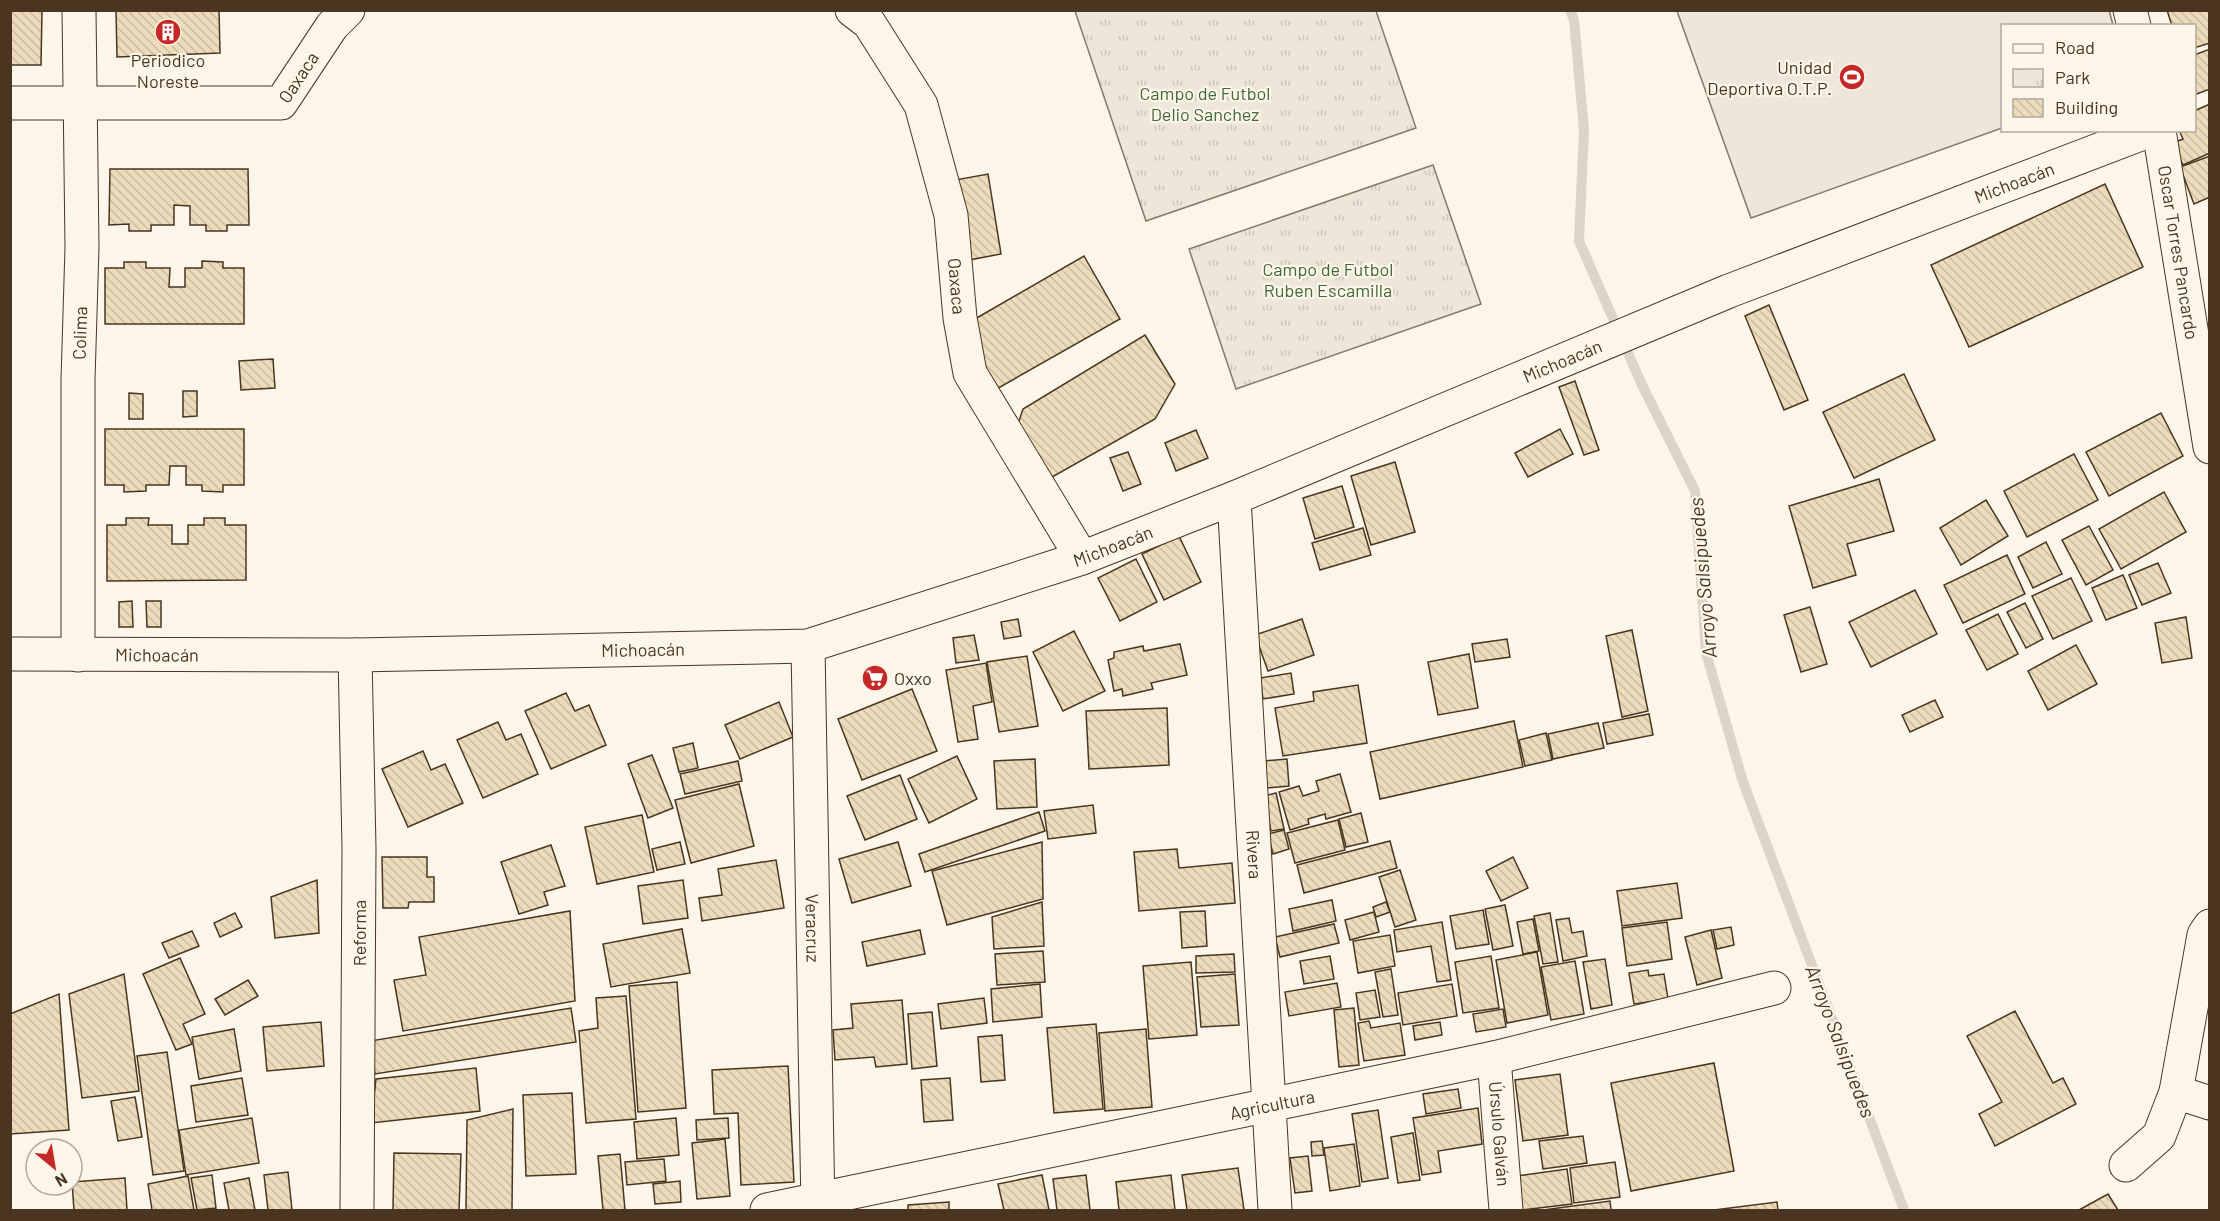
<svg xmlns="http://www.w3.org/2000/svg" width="2220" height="1221" font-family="Barlow,sans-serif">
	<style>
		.park { fill: url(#park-tufts); stroke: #887966; stroke-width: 1.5 }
		.pitch { fill: #ede6d9; stroke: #887966; stroke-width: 1.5 }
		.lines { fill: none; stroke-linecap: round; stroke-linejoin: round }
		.stream { stroke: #dcd4c6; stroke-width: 10 }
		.building { fill: url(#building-back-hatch); stroke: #4a3520; stroke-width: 1.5 }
		.street-casing { stroke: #4a3520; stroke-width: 35 }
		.street { stroke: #fbf6e9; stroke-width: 33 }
		.labels { text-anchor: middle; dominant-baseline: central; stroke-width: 4.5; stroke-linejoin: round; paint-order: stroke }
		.poi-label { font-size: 18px; fill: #4a3520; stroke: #fbf6e9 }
		.street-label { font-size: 18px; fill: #4a3520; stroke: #fbf6e9 }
		.park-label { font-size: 18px; fill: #436837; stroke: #fbf6e9 }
		.water-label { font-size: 20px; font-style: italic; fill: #4a3520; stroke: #fbf6e9 }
	</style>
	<defs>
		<pattern id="park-tufts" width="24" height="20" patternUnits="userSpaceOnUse" patternTransform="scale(1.5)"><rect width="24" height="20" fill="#ede6d9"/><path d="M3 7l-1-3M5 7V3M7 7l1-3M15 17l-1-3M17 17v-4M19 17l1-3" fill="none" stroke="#cdc6ba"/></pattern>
		<pattern id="building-back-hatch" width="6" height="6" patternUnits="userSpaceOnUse" patternTransform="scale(1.5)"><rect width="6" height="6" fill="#ecdcbc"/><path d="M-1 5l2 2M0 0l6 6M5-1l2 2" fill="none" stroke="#ccbda1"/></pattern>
	</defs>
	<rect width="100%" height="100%" fill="#fbf6e9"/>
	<g class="park">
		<path d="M1075,11H1376L1416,128L1146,221Z"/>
		<path d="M1433,165L1481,304L1236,389L1189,249Z"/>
	</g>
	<path class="pitch" d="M2109,10L2113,25L2002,26V128L1751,218L1677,11Z"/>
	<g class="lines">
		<path class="stream" d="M1570,10L1574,20L1584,130L1579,241L1642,385L1695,491L1706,653L1743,782L1904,1210"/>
	</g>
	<g class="building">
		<path d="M10,10L42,11L41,65H10Z"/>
		<path d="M116,10H219L220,53L117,57Z"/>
		<path d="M2167,10H2210V43L2194,48V26H2172Z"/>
		<path d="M2210,49V89L2194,95V55Z"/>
		<path d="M2210,104V153L2183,165L2173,143L2183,139L2179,130H2194V111Z"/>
		<path d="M2210,156V197L2194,204L2180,167Z"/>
		<path d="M110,169H248L249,225H227V231H206V225H190V206L174,205V225H151V231H129V224L109,225Z"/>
		<path d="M988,174L1001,254L969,260L955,180Z"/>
		<path d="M2105,184L2143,267L1969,347L1931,265Z"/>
		<path d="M1084,256L1120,319L986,395L975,319Z"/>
		<path d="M202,261L223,262V268H244V324H105V268H124V262H146V268H170L169,287H185V268H202Z"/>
		<path d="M1769,305L1808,400L1784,410L1745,316Z"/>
		<path d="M1145,335L1175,384L1155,419L1038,485L1013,439L1023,409Z"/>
		<path d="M273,359L275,388L241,390L239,361Z"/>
		<path d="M1904,374L1935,440L1854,478L1823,412Z"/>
		<path d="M1575,381L1599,450L1584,455L1559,387Z"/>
		<path d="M183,391H197V416L183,417Z"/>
		<path d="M129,393L143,394V419H129Z"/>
		<path d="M2161,413L2183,456L2109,496L2086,452Z"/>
		<path d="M105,429H244V485H223V492L202,491V485H186V466H170L169,485H146V491L124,492V485H105Z"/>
		<path d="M1560,429L1573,454L1528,477L1515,453Z"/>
		<path d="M1196,430L1208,458L1176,471L1165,443Z"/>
		<path d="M1128,452L1141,484L1123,491L1110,458Z"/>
		<path d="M2074,454L2098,500L2027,537L2004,491Z"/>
		<path d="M1395,462L1415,532L1371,545L1351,476Z"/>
		<path d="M1879,479L1894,531L1847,544L1856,575L1813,588L1789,506Z"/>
		<path d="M1342,486L1354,527L1315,539L1303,498Z"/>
		<path d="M2164,492L2186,532L2121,569L2099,529Z"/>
		<path d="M1986,500L2008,536L1961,565L1940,528Z"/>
		<path d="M126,518H149L148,525H172V544H188V525H204V518H225V525H246V580L107,581V525H126Z"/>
		<path d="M2089,526L2113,570L2086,585L2062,540Z"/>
		<path d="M1363,528L1371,555L1320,570L1312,543Z"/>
		<path d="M1179,536L1201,582L1164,600L1142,554Z"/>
		<path d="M2046,542L2062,574L2033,588L2018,557Z"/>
		<path d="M2007,555L2025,594L1963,623L1944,585Z"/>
		<path d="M1136,559L1157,602L1120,621L1098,578Z"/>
		<path d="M2158,563L2171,593L2142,605L2129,575Z"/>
		<path d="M2123,575L2137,608L2106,620L2092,588Z"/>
		<path d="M2071,578L2092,621L2053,639L2032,596Z"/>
		<path d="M1915,590L1937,634L1871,667L1849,622Z"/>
		<path d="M132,601L133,627H119V602Z"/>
		<path d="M146,601H161V627H147Z"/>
		<path d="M2025,603L2043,639L2026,648L2007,612Z"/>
		<path d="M1810,607L1827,664L1801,672L1784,615Z"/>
		<path d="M1998,614L2018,654L1987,670L1966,630Z"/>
		<path d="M2186,617L2192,658L2162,663L2155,623Z"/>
		<path d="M1018,619L1021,636L1004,639L1001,622Z"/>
		<path d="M1302,619L1314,655L1268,671L1255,635Z"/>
		<path d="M1632,630L1648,711L1622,717L1606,636Z"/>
		<path d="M1074,631L1105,691L1063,711L1033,652Z"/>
		<path d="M974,635L979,660L956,663L953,638Z"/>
		<path d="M1507,639L1510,657L1475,662L1472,644Z"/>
		<path d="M1180,644L1187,675L1151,683L1153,689L1123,696L1122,689L1114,691L1108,660L1114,658V652L1143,646L1144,651Z"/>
		<path d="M2076,645L2097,684L2048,710L2028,671Z"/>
		<path d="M1469,654L1478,708L1438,715L1428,662Z"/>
		<path d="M1027,656L1038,726L999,732L987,662Z"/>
		<path d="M986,663L992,702L973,706L978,739L958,742L946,670Z"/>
		<path d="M1291,673L1294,694L1263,699L1260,678Z"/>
		<path d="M1358,685L1367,743L1283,756L1275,708L1314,701L1313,692Z"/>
		<path d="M912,689L937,751L862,780L838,719Z"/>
		<path d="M566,693L575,711L589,705L606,745L551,769L525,711Z"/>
		<path d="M1935,700L1943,717L1910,732L1902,715Z"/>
		<path d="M779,702L793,737L740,759L725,725Z"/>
		<path d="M1167,708L1169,765L1089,769L1086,711Z"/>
		<path d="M1649,714L1653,735L1607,744L1603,723Z"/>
		<path d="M1514,721L1523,767L1380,799L1370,752Z"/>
		<path d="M498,722L506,740L521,734L538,774L483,798L457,740Z"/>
		<path d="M1598,723L1604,748L1553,759L1548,734Z"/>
		<path d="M1546,733L1552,760L1525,766L1519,740Z"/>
		<path d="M693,743L698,768L679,772L673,748Z"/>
		<path d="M423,751L431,770L445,764L463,803L408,827L382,769Z"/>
		<path d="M652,755L673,808L648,818L628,764Z"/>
		<path d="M957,756L977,799L929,823L908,779Z"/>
		<path d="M1035,759L1037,807L997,809L994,761Z"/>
		<path d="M1287,759L1289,786L1266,788L1264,761Z"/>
		<path d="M738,761L742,781L685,794L680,774Z"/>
		<path d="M1340,774L1351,812L1326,819L1325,814L1308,819L1309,824L1290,830L1279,792L1299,786L1303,796L1319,791L1316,781Z"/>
		<path d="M900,775L917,819L865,840L847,796Z"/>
		<path d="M739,784L754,846L691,863L675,800Z"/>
		<path d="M1276,793L1284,829L1271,831L1264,796Z"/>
		<path d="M1093,805L1096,833L1048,839L1044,811Z"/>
		<path d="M1039,812L1045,831L925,872L919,854Z"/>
		<path d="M1361,813L1368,842L1346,847L1339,819Z"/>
		<path d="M642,815L654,872L597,884L585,827Z"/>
		<path d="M1338,820L1345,850L1295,863L1287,833Z"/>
		<path d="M1284,830L1289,849L1273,854L1268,834Z"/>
		<path d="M1390,841L1397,868L1304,893L1297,865Z"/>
		<path d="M680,842L685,864L657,870L652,849Z"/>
		<path d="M898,842L911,886L852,903L839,859Z"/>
		<path d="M1042,842L1043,899L947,925L932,871Z"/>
		<path d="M551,845L565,886L544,892L548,905L519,914L501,862Z"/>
		<path d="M1177,849L1179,868L1232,863L1235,903L1139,911L1134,852Z"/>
		<path d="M382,857H427V877H434V902H409L408,908H383Z"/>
		<path d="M1513,857L1528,888L1501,901L1486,871Z"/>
		<path d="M776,860L784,908L702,921L699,898L722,895L718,869Z"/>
		<path d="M1400,870L1416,920L1395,927L1379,877Z"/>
		<path d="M317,880L319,933L275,938L271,897Z"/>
		<path d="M683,880L688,918L643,924L638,886Z"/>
		<path d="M1677,883L1682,918L1622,926L1617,891Z"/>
		<path d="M1332,900L1336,921L1293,931L1289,909Z"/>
		<path d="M1042,902L1044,946L994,949L992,917Z"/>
		<path d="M1386,902L1390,912L1376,917L1373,907Z"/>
		<path d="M1505,905L1513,946L1493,950L1485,909Z"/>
		<path d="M1483,910L1489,944L1456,949L1450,916Z"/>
		<path d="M570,911L575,1001L403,1031L394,980L426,975L419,937Z"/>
		<path d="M1205,911L1207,946L1182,948L1180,912Z"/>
		<path d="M1374,912L1379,932L1350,940L1345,920Z"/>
		<path d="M235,913L242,927L220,937L214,923Z"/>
		<path d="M1550,913L1558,962L1543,964L1534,916Z"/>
		<path d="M1569,918L1572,933L1583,931L1587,956L1563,961L1556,920Z"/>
		<path d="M1533,919L1539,951L1523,954L1517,922Z"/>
		<path d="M1442,922L1451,980L1437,982L1431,946L1397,952L1394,930Z"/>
		<path d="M1667,922L1672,959L1627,966L1622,928Z"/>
		<path d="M1334,924L1339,943L1280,957L1275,937Z"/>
		<path d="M1731,927L1734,945L1717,949L1713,930Z"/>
		<path d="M682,929L690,973L611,987L603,944Z"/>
		<path d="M920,930L925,954L867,966L862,942Z"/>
		<path d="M1711,930L1722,978L1697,985L1685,937Z"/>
		<path d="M192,931L199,946L169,958L162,943Z"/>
		<path d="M1390,935L1395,966L1358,973L1353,941Z"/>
		<path d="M1043,951L1045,982L997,985L995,954Z"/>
		<path d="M1537,952L1548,1015L1507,1023L1496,960Z"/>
		<path d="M1234,954L1235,972L1196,973V956Z"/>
		<path d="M1330,956L1334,979L1304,984L1300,961Z"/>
		<path d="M1491,956L1499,1008L1463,1013L1455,962Z"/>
		<path d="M180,958L205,1014L183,1024L192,1044L176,1050L143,974Z"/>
		<path d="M1605,959L1612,1005L1591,1009L1583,962Z"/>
		<path d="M1575,961L1584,1014L1551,1020L1541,967Z"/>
		<path d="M1191,962L1197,1035L1149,1039L1143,966Z"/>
		<path d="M1391,969L1398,1015L1383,1017L1375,972Z"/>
		<path d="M1648,970L1649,976L1664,974L1668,999L1634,1004L1629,973Z"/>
		<path d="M124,974L139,1091L82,1098L69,994Z"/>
		<path d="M1235,974L1239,1025L1201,1027L1197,977Z"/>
		<path d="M248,980L258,996L225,1015L215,999Z"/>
		<path d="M677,982L686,1108L638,1112L629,986Z"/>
		<path d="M1337,983L1341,1007L1289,1016L1285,992Z"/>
		<path d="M1040,984L1042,1017L993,1022L991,989Z"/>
		<path d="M1452,984L1457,1016L1403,1025L1398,993Z"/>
		<path d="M1375,990L1380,1017L1360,1020L1356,993Z"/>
		<path d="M59,994L69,1130L10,1134V1014Z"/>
		<path d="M626,996L636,1119L586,1123L579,1031L598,1028L596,998Z"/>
		<path d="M984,998L987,1023L941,1029L938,1004Z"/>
		<path d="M902,1000L907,1064L876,1067L874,1057L835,1060L833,1030L853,1028L851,1004Z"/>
		<path d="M571,1008L576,1042L375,1074L370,1041Z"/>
		<path d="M1354,1008L1359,1065L1339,1067L1334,1010Z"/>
		<path d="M1503,1009L1506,1027L1476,1032L1473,1014Z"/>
		<path d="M2015,1011L2053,1083L2063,1078L2076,1104L1995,1146L1979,1114L2002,1102L1967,1036Z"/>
		<path d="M932,1012L937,1066L912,1069L908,1014Z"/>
		<path d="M1369,1021L1371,1028L1400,1023L1405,1055L1364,1061L1358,1023Z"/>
		<path d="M321,1022L324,1066L267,1071L263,1027Z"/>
		<path d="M1440,1022L1442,1035L1415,1040L1413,1026Z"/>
		<path d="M1096,1024L1103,1109L1054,1113L1047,1028Z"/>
		<path d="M234,1029L241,1071L199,1079L192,1037Z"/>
		<path d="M1146,1029L1152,1107L1105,1111L1099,1033Z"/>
		<path d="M1002,1035L1005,1080L981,1082L978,1037Z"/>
		<path d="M167,1052L184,1171L153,1175L137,1056Z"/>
		<path d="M1714,1063L1734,1171L1631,1191L1611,1083Z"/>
		<path d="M788,1066L794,1182L741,1185L738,1113L714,1114L712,1070Z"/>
		<path d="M476,1068L480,1111L371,1123L376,1079Z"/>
		<path d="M1560,1074L1568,1135L1523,1141L1515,1080Z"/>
		<path d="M242,1078L248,1115L196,1122L191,1086Z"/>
		<path d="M950,1078L953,1120L924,1122L921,1080Z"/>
		<path d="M1458,1089L1461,1108L1426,1114L1423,1094Z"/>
		<path d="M572,1093L576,1174L526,1176L523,1095Z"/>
		<path d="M135,1097L142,1137L118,1141L111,1101Z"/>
		<path d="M1478,1108L1482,1144L1438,1151L1441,1172L1422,1175L1413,1118Z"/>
		<path d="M513,1109L512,1210H466L467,1120Z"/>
		<path d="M1378,1110L1388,1178L1362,1182L1352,1114Z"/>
		<path d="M252,1118L259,1163L186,1175L179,1130Z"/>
		<path d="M676,1118L679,1155L637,1159L634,1122Z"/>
		<path d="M728,1118L729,1138L697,1140L696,1120Z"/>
		<path d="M1413,1133L1420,1180L1398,1183L1391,1137Z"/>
		<path d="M1583,1136L1587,1163L1543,1169L1539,1141Z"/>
		<path d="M725,1139L730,1196L697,1199L692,1143Z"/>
		<path d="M1322,1141L1324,1155L1312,1156L1311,1142Z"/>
		<path d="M1354,1144L1360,1186L1330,1191L1324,1148Z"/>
		<path d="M394,1153L461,1154L459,1210H393Z"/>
		<path d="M620,1154L625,1210H603L598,1156Z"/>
		<path d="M1308,1156L1312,1191L1295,1193L1290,1158Z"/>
		<path d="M664,1159L666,1181L627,1185L625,1162Z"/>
		<path d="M1615,1162L1620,1197L1574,1203L1570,1168Z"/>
		<path d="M1238,1168L1244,1210H1187L1182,1175Z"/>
		<path d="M1567,1169L1572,1204L1522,1210L1517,1176Z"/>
		<path d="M288,1172L292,1210H268L264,1175Z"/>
		<path d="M212,1175L216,1208L197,1210L191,1178Z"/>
		<path d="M1042,1175L1049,1210H1004L998,1184Z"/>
		<path d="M1086,1175L1090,1210H1057L1053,1179Z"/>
		<path d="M1171,1175L1175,1210H1119L1116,1182Z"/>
		<path d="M188,1176L194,1210H152L148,1184Z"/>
		<path d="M125,1178L127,1210H74L72,1182Z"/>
		<path d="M249,1178L255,1210H229L224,1183Z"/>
		<path d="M680,1181L681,1202L655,1204L653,1184Z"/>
		<path d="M2108,1194L2118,1210H2079Z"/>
		<path d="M1610,1201L1611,1210H1543Z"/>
		<path d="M949,1202V1210H908V1205Z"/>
		<path d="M1777,1202L1778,1210H1714Z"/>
	</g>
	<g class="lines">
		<defs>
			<g id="street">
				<path id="s1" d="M852,10L869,23L921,105L951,215L960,318L970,373L1082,558"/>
				<path d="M2130,10L2134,26"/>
				<path id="s2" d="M10,103H281L332,26L348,10"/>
				<path id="s3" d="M2159,130L2210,447"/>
				<path id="s4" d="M1234,498L1275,1210"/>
				<path id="s5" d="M808,646L818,1210"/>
				<path id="s6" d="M10,654L355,655L808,646L1082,558L1234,498L1729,291L2151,130"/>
				<path id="s7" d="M78,655V380L82,247L79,10"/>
				<path d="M355,655L359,848L357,1210"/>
				<path id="s8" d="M1494,1058L1506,1210"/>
				<path d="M2176,1092L2210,1103"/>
				<path d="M2126,1165L2159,1136L2176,1092L2204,935L2210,926"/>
				<path id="s9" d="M767,1210L1494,1058L1774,988"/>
			</g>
		</defs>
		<use href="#street" class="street-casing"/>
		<use href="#street" class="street"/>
	</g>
	<defs>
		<symbol id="building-disc" viewBox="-11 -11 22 22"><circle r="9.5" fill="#c62828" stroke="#fbf6e9"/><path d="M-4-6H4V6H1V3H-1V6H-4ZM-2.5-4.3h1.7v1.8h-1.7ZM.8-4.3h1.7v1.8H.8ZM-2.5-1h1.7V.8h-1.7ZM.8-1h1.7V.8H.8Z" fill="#fff"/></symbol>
		<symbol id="stadium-disc" viewBox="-11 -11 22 22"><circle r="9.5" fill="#c62828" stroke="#fbf6e9"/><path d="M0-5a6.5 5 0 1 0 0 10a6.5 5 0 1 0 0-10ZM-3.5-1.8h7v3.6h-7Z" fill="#fff"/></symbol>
		<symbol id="supermarket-disc" viewBox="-11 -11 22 22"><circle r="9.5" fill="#c62828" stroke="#fbf6e9"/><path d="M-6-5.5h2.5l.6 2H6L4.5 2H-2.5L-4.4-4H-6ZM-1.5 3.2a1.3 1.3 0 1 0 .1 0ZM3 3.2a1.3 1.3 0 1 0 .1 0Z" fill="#fff"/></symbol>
	</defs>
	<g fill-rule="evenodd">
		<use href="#building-disc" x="153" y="17" width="30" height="30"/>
		<use href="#stadium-disc" x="1837" y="62" width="30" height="30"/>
		<use href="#supermarket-disc" x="860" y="663" width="30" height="30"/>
	</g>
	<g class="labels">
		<g class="poi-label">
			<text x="168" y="60">Periodico<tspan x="168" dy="21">Noreste</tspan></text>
			<text x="1832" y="67" text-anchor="end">Unidad<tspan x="1832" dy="21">Deportiva O.T.P.</tspan></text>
			<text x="894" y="678" text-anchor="start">Oxxo</text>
		</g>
		<g class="street-label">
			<text stroke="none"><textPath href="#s2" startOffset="302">Oaxaca</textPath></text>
			<text stroke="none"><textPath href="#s6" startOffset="2091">Michoacán</textPath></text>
			<text stroke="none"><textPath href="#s3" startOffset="124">Oscar Torres Pancardo</textPath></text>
			<text stroke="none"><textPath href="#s1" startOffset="304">Oaxaca</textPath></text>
			<text stroke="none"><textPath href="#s7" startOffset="322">Colima</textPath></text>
			<text stroke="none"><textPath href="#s6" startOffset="1605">Michoacán</textPath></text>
			<text stroke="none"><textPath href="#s6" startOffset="1119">Michoacán</textPath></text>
			<text stroke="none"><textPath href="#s6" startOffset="633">Michoacán</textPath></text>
			<text stroke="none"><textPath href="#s6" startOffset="147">Michoacán</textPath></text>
			<text stroke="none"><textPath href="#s4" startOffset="357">Rivera</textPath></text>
			<text stroke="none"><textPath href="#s5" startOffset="282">Veracruz</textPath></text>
			<text transform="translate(359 933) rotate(-90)">Reforma</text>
			<text stroke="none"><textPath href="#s9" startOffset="516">Agricultura</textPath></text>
			<text stroke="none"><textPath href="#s8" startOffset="76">Úrsulo Galván</textPath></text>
		</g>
		<g class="park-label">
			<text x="1205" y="93">Campo de Futbol<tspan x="1205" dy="21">Delio Sanchez</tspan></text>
			<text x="1328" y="269">Campo de Futbol<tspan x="1328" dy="21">Ruben Escamilla</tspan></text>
		</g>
		<g class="water-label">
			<text transform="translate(1702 578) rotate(-95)">Arroyo Salsipuedes</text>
			<text transform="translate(1841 1041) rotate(69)">Arroyo Salsipuedes</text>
		</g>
	</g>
	<rect width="2220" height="1221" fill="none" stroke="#4a3520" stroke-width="24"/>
	<rect x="2001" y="24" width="195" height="108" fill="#fbf6e9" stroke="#b4a999" stroke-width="1.5"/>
	<rect x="2013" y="44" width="30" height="9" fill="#fbf6e9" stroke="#b4a999" stroke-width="1.5"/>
	<text x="2055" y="54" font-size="18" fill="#4a3520">Road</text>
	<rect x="2013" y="69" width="30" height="18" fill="url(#park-tufts)" stroke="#b4a999" stroke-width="1.5"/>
	<text x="2055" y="84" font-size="18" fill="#4a3520">Park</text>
	<rect x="2013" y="99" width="30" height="18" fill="url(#building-back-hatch)" stroke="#b4a999" stroke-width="1.5"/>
	<text x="2055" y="114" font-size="18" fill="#4a3520">Building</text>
	<g transform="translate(54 1167) rotate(150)"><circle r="28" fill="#fbf6e9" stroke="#b4a999" stroke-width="1.5"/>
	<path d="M0-4.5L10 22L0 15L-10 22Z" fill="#c62828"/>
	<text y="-9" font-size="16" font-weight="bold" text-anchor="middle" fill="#4a3520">N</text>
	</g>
</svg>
